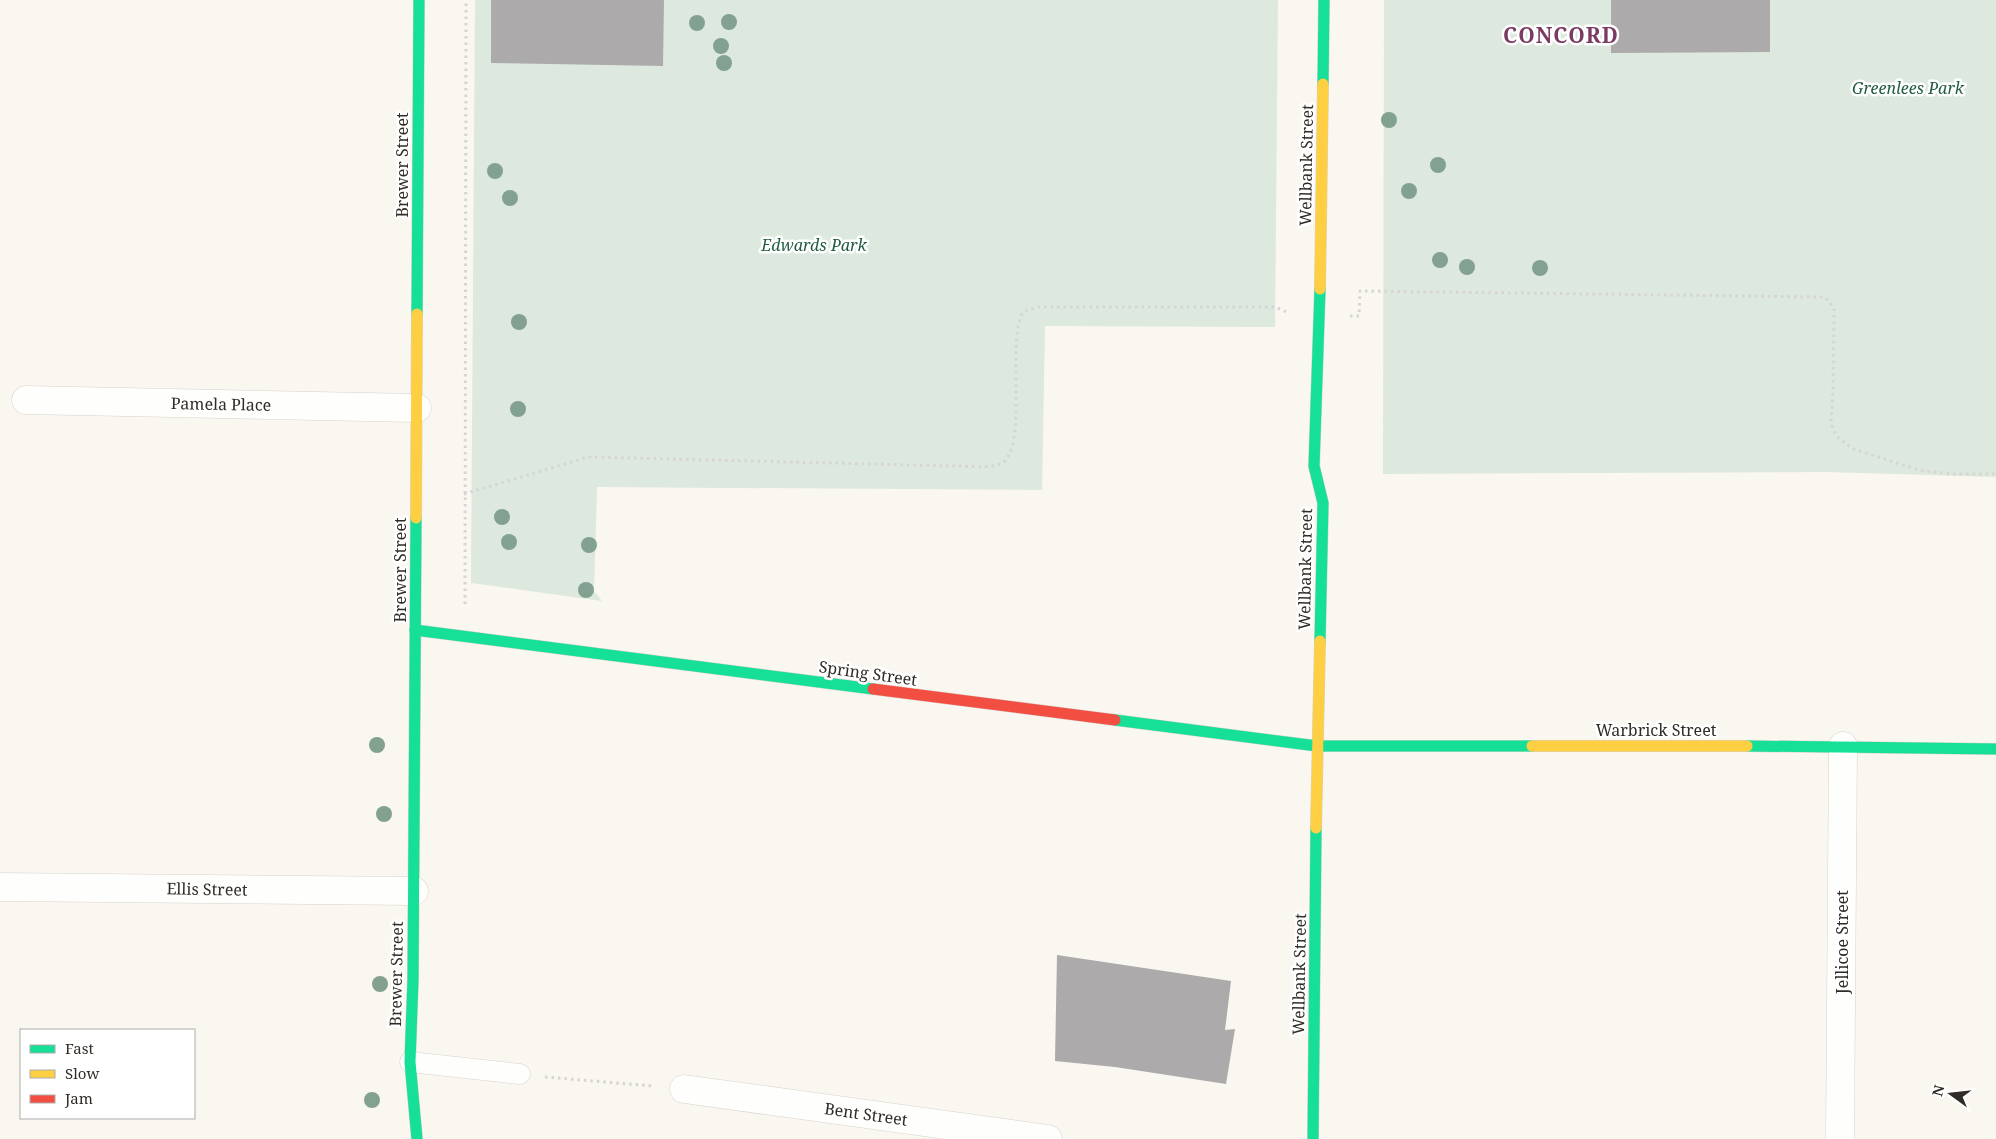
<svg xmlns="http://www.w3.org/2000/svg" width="1996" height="1139" font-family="'Noto Serif',serif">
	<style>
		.green { fill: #dde8de }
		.building { fill: #acaaaa }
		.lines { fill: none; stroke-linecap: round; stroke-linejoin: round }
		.lane-casing { stroke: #d7d3cd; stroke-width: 21 }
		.street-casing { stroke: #d7d3cd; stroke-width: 29 }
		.fast-casing { stroke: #d7d3cd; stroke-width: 12 }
		.slow-casing { stroke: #d7d3cd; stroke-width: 12 }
		.jam-casing { stroke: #d7d3cd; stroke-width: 12 }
		.path { stroke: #d6d5d3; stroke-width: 3; stroke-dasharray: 2.5 4; stroke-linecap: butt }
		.lane { stroke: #fefefd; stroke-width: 20 }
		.street { stroke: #fefefd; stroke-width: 28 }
		.fast { stroke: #16e098; stroke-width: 11 }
		.slow { stroke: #ffcf43; stroke-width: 11 }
		.jam { stroke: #f24e42; stroke-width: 11 }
		.tree { fill: #83a190 }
		.labels { text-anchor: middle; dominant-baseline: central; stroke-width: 5; stroke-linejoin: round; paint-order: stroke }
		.park-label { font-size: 16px; font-style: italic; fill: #215c41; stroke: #fff }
		.street-label { font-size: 16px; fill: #302c25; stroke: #fff }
		.district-label { font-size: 21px; font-weight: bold; letter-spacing: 1px; fill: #7a3b62; stroke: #fff }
	</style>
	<rect width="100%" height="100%" fill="#faf6f0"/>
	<g class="green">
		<path d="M475,0H1278L1275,327L1045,326L1042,490L597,487L594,591L602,601L471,583Z"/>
		<path d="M1384,0H1996V477L1826,472L1383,474Z"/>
	</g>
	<g class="building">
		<path d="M491,0H664L663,66L491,63Z"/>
		<path d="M1611,0H1770V52L1611,53Z"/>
		<path d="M1057,955L1231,981L1225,1030L1235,1029L1226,1084L1115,1067L1055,1061Z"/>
	</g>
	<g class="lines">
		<defs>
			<path id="lane" d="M410,1062L520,1074"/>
			<g id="street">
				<path d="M26,400L417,408"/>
				<path d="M0,887L414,891"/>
				<path d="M684,1089L1048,1139"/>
				<path d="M1840,1139L1843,746"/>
			</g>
			<g id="fast">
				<path d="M1323,84L1324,0"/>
				<path d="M417,314L419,0"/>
				<path d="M416,518L413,979L410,1062L417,1139"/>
				<path d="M415,630L873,689"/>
				<path d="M1320,641L1323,503L1314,466L1320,289"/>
				<path d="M1115,720L1317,746H1532"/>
				<path d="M1747,746L1996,749"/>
				<path d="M1313,1139L1316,828"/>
			</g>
			<g id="slow">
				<path d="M1320,289L1323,84"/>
				<path d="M416,518L417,314"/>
				<path d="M1532,746H1747"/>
				<path d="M1316,828L1320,641"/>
			</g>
			<path id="jam" d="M873,689L1115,720"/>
		</defs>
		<use href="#lane" class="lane-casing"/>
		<use href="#street" class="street-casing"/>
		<use href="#fast" class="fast-casing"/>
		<use href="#slow" class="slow-casing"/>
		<use href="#jam" class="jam-casing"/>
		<g class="path">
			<path d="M1350,316H1359L1360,291L1824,297L1830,302L1834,309L1833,392L1831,423L1836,436L1853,449L1919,470L1950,474H1996"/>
			<path d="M464,494L588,457L952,466C966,466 984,468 998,465C1031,456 1005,342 1023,312L1038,307H1275L1289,313"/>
			<path d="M465,604L466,0"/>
			<path d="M545,1077L653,1086"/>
		</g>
		<use href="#lane" class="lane"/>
		<use href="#street" class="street"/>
		<use href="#fast" class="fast"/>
		<use href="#slow" class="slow"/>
		<use href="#jam" class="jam"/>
	</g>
	<g class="tree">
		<circle cx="729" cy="22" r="8"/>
		<circle cx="697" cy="23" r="8"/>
		<circle cx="721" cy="46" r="8"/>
		<circle cx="724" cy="63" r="8"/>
		<circle cx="1389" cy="120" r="8"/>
		<circle cx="1438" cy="165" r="8"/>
		<circle cx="495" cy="171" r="8"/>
		<circle cx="1409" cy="191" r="8"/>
		<circle cx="510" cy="198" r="8"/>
		<circle cx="1440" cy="260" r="8"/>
		<circle cx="1467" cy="267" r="8"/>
		<circle cx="1540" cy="268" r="8"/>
		<circle cx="519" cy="322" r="8"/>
		<circle cx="518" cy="409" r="8"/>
		<circle cx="502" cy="517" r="8"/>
		<circle cx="509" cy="542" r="8"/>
		<circle cx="589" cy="545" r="8"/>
		<circle cx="586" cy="590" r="8"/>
		<circle cx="377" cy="745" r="8"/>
		<circle cx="384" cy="814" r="8"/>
		<circle cx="380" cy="984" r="8"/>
		<circle cx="372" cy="1100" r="8"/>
	</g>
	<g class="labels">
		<g class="park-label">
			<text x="1908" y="88">Greenlees Park</text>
			<text x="814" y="245">Edwards Park</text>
		</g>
		<g class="street-label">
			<text transform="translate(402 165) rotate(-90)">Brewer Street</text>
			<text transform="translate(1306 165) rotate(-89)">Wellbank Street</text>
			<text transform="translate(221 404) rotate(1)">Pamela Place</text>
			<text transform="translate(1305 569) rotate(-89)">Wellbank Street</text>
			<text transform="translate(400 570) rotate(-90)">Brewer Street</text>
			<text transform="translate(868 673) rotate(8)">Spring Street</text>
			<text x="1656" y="730">Warbrick Street</text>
			<text transform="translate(207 889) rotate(1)">Ellis Street</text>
			<text transform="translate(1842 942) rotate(-90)">Jellicoe Street</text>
			<text transform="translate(396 974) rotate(-89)">Brewer Street</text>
			<text transform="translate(1299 974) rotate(-89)">Wellbank Street</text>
			<text transform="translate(866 1114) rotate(8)">Bent Street</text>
		</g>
		<g class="district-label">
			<text x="1561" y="35">CONCORD</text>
		</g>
	</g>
	<rect x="20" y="1029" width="175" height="90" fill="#ffffff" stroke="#acaba8"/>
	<rect x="30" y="1045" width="25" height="8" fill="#16e098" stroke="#acaba8"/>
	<text x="65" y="1054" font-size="15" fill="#302c25">Fast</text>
	<rect x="30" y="1070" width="25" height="8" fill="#ffcf43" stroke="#acaba8"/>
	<text x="65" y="1079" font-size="15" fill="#302c25">Slow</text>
	<rect x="30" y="1095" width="25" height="8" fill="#f24e42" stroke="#acaba8"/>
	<text x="65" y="1104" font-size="15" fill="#302c25">Jam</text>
	<g transform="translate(1951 1094) rotate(285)" stroke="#ffffff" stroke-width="4" paint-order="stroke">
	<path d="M0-4L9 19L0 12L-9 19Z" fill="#302c25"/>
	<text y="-8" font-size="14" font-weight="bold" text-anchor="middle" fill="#302c25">N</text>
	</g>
</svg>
